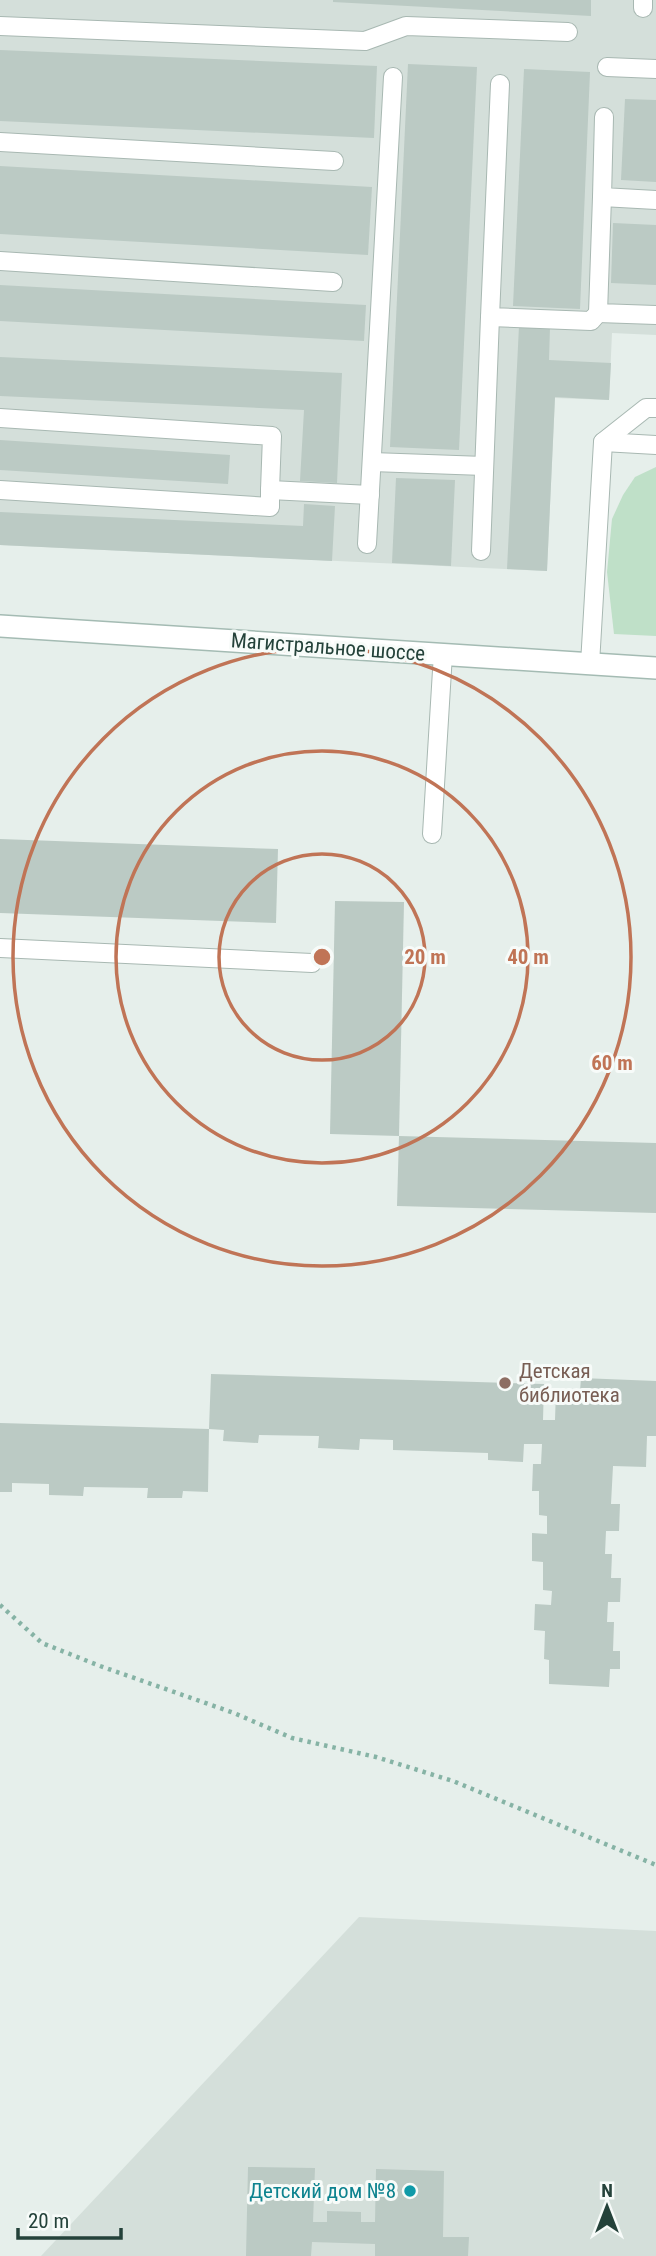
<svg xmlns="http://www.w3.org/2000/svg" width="656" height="2256" font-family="'Roboto Condensed',sans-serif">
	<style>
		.built { fill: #d4dfda }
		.green { fill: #bfe0c8 }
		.building { fill: #bbcac4 }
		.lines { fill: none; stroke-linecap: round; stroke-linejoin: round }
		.lane-casing { stroke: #a8b8b2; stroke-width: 20 }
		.secondary-casing { stroke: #a4bbb3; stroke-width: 24 }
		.path { stroke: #86b3a5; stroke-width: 4.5; stroke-dasharray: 3.5 5; stroke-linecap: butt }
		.lane { stroke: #fff; stroke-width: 18 }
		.secondary { stroke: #fff; stroke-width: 21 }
		.ring { fill: none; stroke: #c07456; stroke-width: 3.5 }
		.education-dot { fill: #8d6e63; stroke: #f7fbf9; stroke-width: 2.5 }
		.culture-dot { fill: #0f9aa8; stroke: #f7fbf9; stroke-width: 2.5 }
		.labels { text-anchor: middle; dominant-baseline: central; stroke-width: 6; stroke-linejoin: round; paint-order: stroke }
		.street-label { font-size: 21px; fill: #24423a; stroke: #f7fbf9 }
		.education-label { font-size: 21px; fill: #785e54; stroke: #f7fbf9; text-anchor: start }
		.culture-label { font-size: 21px; fill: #0d838f; stroke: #f7fbf9; text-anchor: end }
		.centre { fill: #c07456; stroke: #f7fbf9; stroke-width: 3.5 }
		.ring-label { font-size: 21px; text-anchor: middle; font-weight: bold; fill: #c07456; stroke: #f7fbf9; stroke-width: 6; stroke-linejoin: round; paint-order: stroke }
	</style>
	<rect width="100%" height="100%" fill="#e6efeb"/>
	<g class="built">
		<path d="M0,0H656V335L612,333L609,400L555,398L547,571L0,545Z"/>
		<path d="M359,1917L656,1931V2256H41Z"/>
	</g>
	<path class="green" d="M656,467V636L614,634L607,572L612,519L623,495L635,477Z"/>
	<g class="building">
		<path d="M333,0H591V16L333,2Z"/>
		<path d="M0,50L377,66L374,138L0,121Z"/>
		<path d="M408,64L477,67L459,450L390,447Z"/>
		<path d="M524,69L590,72L580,309L513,306Z"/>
		<path d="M625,99L656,100V182L621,180Z"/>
		<path d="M0,166L372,187L368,255L0,234Z"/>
		<path d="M613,223L656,225V285L611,283Z"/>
		<path d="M0,285L366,305L364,341L0,321Z"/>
		<path d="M519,326L550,327L549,360L611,363L609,400L555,397L547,571L507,569Z"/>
		<path d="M0,357L342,373L337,483L300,481L304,410L0,396Z"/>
		<path d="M0,440L230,455L228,484L0,470Z"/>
		<path d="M396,478L455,480L451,566L392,563Z"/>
		<path d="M304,504L335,506L332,561L0,545V512L303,526Z"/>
		<path d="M0,839L278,849L276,923L0,913Z"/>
		<path d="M335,901L404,902L399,1136L330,1134Z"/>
		<path d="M399,1136L656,1143V1213L397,1206Z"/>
		<path d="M211,1374L544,1384L543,1420H555L556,1390L580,1391L581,1378L656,1381V1436H647L646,1467L613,1466L611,1504H620L619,1531H606L605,1554H612L611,1578H621L620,1602H608L607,1622H614L613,1651H620V1669H610L609,1687L549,1684V1660L544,1659L545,1631L534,1630L535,1604L551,1605L552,1591L543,1590V1562L532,1561V1533L547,1534V1516L539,1515V1491H532L533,1464H541L542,1444H524L523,1462L488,1460V1453L393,1450V1440L360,1439L359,1450L318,1448L319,1436L259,1435L258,1443L223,1441L224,1430L209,1429Z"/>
		<path d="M0,1423L209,1429L208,1492L183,1491L182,1498H147L148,1488L84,1487L83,1496L49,1495V1484L12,1483V1492H0Z"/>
		<path d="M248,2167L315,2168L313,2222H327V2211L361,2212V2222H375L376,2169L444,2171L443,2237H469L468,2256H375V2244L312,2242L311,2256H246Z"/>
	</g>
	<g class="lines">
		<defs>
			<g id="lane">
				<path d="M643,8V0"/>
				<path d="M0,26L365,41L406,26L568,32"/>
				<path d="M607,67L656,69"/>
				<path d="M500,84L490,317L591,321L598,313"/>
				<path d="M604,117L602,197L656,200"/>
				<path d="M0,142L334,161"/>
				<path d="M602,197L598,313L656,315"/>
				<path d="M0,261L333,282"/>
				<path d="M0,418L272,436L270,490L370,495"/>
				<path d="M603,442L656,445"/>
				<path d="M372,462L484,466"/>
				<path d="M0,490L270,507V490"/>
				<path d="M367,544L393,77"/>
				<path d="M481,551L490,317"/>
				<path d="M590,664L603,442L646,408H656"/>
				<path d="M432,834L443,654"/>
				<path d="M0,948L312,963"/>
			</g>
			<path id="secondary" d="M0,626L656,668"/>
		</defs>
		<use href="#lane" class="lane-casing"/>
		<use href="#secondary" class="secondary-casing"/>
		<path class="path" d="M0,1605L42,1643L100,1666L234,1713L292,1738L376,1757L453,1781L656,1865"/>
		<use href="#lane" class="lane"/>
		<use href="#secondary" class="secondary"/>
	</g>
	<g class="ring">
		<circle cx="322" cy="957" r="103"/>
		<circle cx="322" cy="957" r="206"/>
		<circle cx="322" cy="957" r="309"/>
	</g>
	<circle class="education-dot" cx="505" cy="1383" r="7"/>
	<circle class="culture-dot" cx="410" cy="2191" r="7"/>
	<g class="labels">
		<g class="street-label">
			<text transform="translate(328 647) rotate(4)">Магистральное шоссе</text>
		</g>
		<g class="education-label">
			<text x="519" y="1371">Детская<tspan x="519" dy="24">библиотека</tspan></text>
		</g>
		<g class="culture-label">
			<text x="396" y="2191">Детский дом №8</text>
		</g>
	</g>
	<circle cx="322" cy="957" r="10" class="centre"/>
	<g class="ring-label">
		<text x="425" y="964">20 m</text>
		<text x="528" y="964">40 m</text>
		<text x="612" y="1070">60 m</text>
	</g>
	<g transform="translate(607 2207)" stroke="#f7fbf9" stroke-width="5" paint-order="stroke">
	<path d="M0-5L12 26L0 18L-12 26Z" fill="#24423a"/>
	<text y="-10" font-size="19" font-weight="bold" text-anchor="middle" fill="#24423a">N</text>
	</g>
	<path d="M18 2228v10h103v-10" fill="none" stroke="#24423a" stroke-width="3.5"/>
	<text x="28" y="2228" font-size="21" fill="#24423a" stroke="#f7fbf9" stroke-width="5" paint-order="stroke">20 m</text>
</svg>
